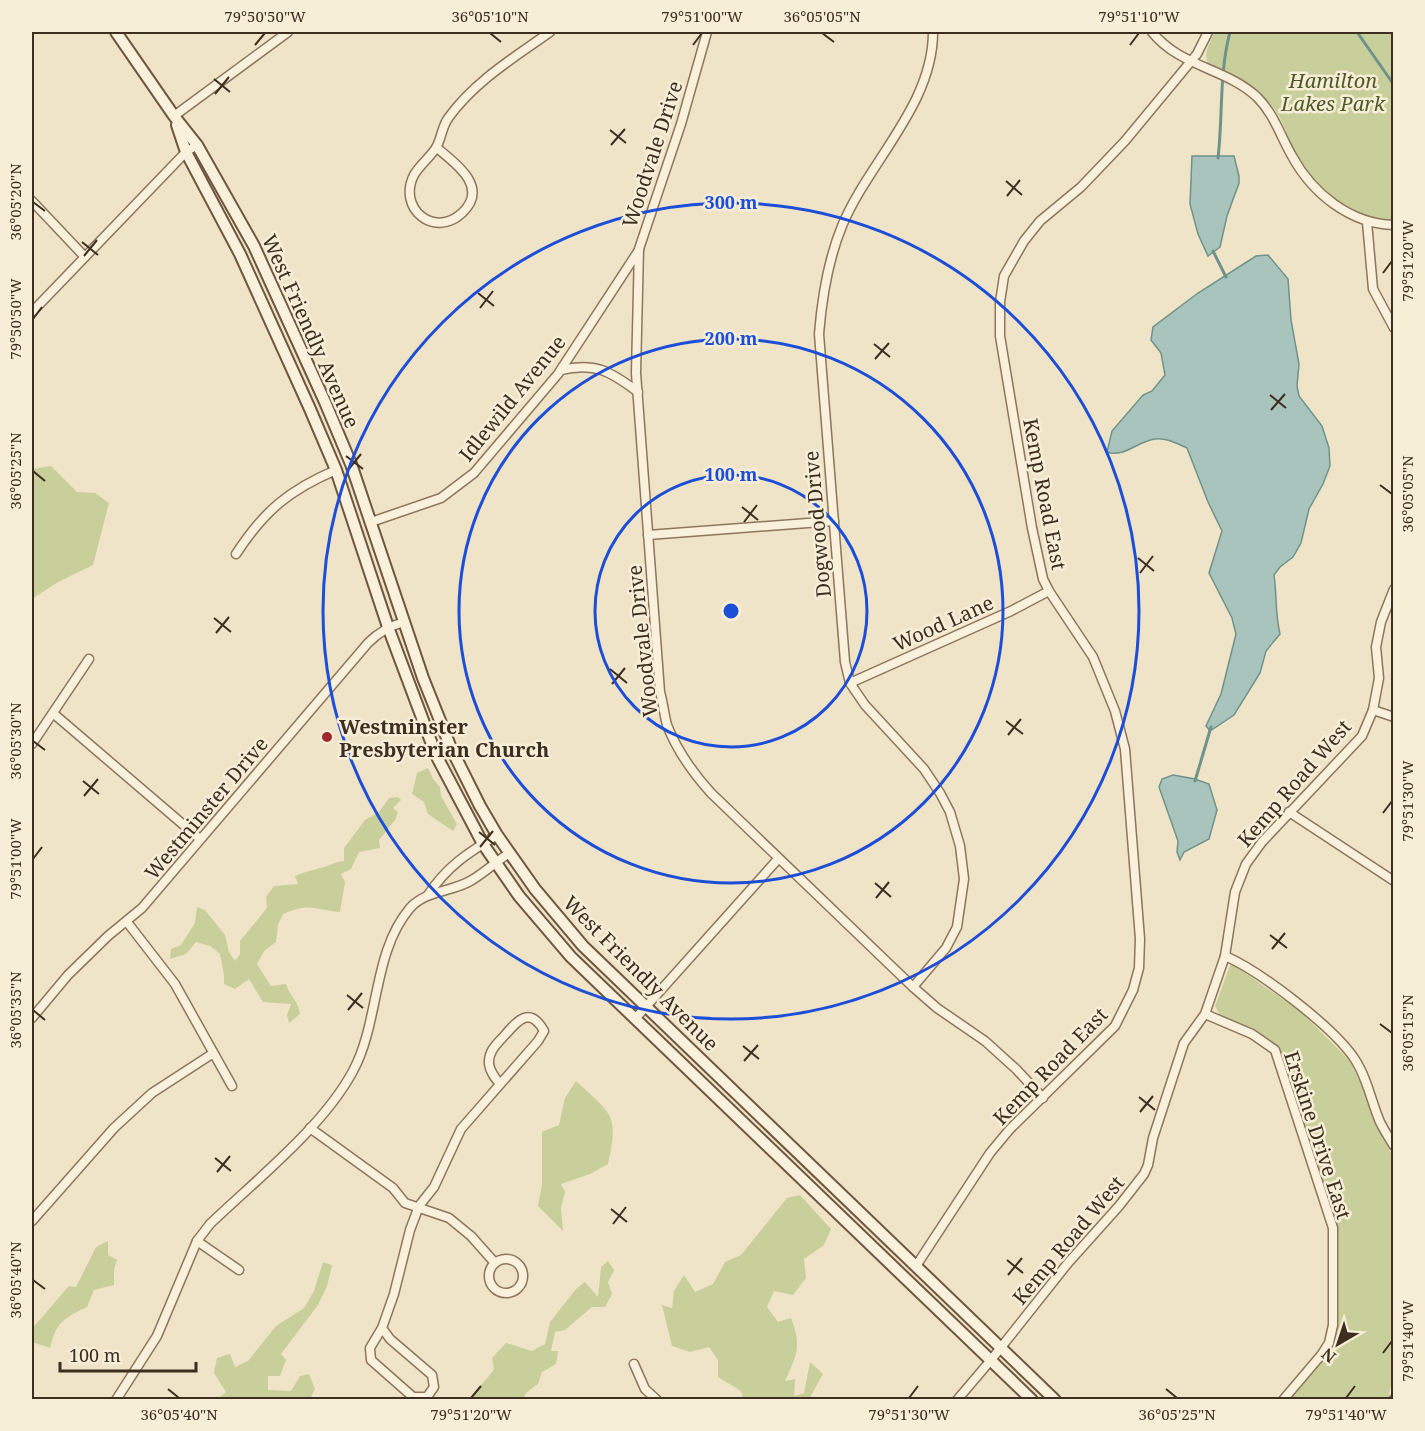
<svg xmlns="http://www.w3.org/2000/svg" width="1425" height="1431" font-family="'Noto Serif',serif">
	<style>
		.green { fill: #c9cf9b }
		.water { fill: #a9c4bc; stroke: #6f938a; stroke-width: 1.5 }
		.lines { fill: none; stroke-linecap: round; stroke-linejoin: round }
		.stream { stroke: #6f938a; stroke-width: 3 }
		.street-casing { stroke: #8d765c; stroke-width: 11 }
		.secondary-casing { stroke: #6f573f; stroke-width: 14 }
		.street { stroke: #faf1dc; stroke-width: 8 }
		.secondary { stroke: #faf1dc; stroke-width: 10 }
		.ticks { fill: none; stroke: #3d2e20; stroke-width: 2 }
		.ring { fill: none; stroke: #1d4ed8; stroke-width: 3 }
		.poi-dot { fill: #9e2a2b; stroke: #f7eed8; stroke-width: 2 }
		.labels { text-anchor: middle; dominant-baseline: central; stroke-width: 5; stroke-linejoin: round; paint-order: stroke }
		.park-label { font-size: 20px; font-style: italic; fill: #4d5a26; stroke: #f7eed8 }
		.street-label { font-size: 20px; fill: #3d2e20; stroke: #f7eed8 }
		.poi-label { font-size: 20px; font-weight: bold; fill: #3d2e20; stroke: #f7eed8; text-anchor: start }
		.centre { fill: #1d4ed8; stroke: #f7eed8; stroke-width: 3 }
		.ring-label { font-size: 18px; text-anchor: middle; font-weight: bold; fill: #1d4ed8; stroke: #f7eed8; stroke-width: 5; stroke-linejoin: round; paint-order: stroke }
		.neatline { fill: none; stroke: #3d2e20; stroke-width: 2 }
		.ticks-label { font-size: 15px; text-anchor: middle; fill: #3d2e20 }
	</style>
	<rect width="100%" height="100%" fill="#f0e4c8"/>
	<g class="green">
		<path d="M1215,32H1393V220C1353,219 1317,190 1297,156C1289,142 1285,124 1275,110C1258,86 1234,76 1208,64C1203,53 1210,42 1215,32Z"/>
		<path d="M51,466L77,492L95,493L109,503L93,565L58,582L32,599V469Z"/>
		<path d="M428,768L433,779L440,787L441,796L457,824L453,831L428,814L424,802L412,794L417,773Z"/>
		<path d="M398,797L401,800L393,808L398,812L395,820L379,840L380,848L359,852L351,869L341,874L345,882L340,912C313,910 311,902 283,914L278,925L276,942L264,951L257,964L271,986L286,984C290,997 298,1000 300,1014L289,1023L287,1015L291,1004L263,1002L249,979L235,989L224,984V975L220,954L210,946L196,942L186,954L170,959L171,949L181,945L195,923L197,907L205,910L225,935L229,952L235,961L240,954V941L267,908L266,897L274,886L298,884L295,876C304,872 310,871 320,868C329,866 334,862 344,861V848L365,820L379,812L389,798Z"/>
		<path d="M1231,963L1301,1012L1350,1061L1362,1086L1374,1120L1393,1157L1394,1371L1388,1399H1289L1329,1351L1334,1343L1337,1323L1338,1231L1280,1048L1255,1030L1220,1015L1215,1006Z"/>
		<path d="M576,1081C611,1114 620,1114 608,1164L590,1174L561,1184L565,1192L561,1208L563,1231L538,1206L542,1185V1132L559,1125L565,1098Z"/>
		<path d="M800,1195L831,1229L824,1245L804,1259L806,1278L793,1295L774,1291L767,1307L778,1322L791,1318C802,1346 797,1355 785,1381L795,1379L794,1396L804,1393L810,1362L823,1374L809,1399H743L741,1391L718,1377V1360L709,1347L690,1352L672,1346L662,1305L672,1308L674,1291L684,1275L695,1292L713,1284L725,1262L741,1255L787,1198Z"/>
		<path d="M108,1241V1255L117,1260L114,1269V1285L94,1290L87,1307C64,1318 56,1322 50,1348L32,1342V1328C45,1315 56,1300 69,1286L76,1287L96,1247Z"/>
		<path d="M608,1261L614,1270L608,1282L612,1294L605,1307H592L565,1330L555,1332L551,1351H558L556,1364L542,1372L538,1384L527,1392L523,1399H473C477,1386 486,1382 494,1369L492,1358L506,1343L532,1351L545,1344L550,1322L576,1289L585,1282L598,1297L601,1267Z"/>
		<path d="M323,1262L332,1265L327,1286L318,1305L281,1354L286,1360L280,1376H268V1390L291,1391L300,1376L309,1374L315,1389L310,1399H218L226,1392L214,1373L217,1358L230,1354L235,1367L248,1361L276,1326L304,1308L314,1291Z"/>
	</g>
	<g class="water">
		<path d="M1192,156H1234L1239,176V183L1227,216L1220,247L1208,256L1198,234L1190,204Z"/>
		<path d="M1268,255L1288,279L1291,320L1299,364L1297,386L1299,396L1322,426L1329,448L1330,466L1323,484L1309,509L1301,543L1293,557L1280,567L1274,575C1277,595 1275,614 1280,634L1266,651L1260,673L1234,715L1210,731L1206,726L1221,694L1236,634L1232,618L1209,573L1222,531L1208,502L1187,448C1178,444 1165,437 1155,439C1138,441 1124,458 1107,452L1112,431L1143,395L1152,391L1165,375L1161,353L1151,340L1153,327L1198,293L1256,256Z"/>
		<path d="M1173,775L1195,779L1209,784L1217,810L1209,839L1184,852L1180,860L1177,852L1178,841L1159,787L1162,779Z"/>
	</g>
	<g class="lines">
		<g class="stream">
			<path d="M1357,32L1394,85"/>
			<path d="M1218,158C1223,116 1219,73 1230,32"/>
			<path d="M1213,251L1226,277"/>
			<path d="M1195,781L1211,727"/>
		</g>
		<defs>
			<g id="street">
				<path d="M707,32L681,124L639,249L636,373L660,692C663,702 664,714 667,725C677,751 693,773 711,793L913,987L937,1008L985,1041L1016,1069L1043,1098"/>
				<path d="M1152,32C1180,67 1226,68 1257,97C1274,114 1280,135 1292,156C1312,193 1350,224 1394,225"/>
				<path d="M174,116L288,32"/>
				<path d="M437,148C455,163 490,187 462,213C434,239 397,208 414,175C420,164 432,156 437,146C442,136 442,126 449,117C475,81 515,57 550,32"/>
				<path d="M32,201L84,256"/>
				<path d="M1367,222L1373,289L1394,328"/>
				<path d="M32,312L186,152L197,145"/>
				<path d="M561,370C595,362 610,371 638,392"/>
				<path d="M371,522L441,498L474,473L558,374L639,250"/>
				<path d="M648,535L834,521"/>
				<path d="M236,554C264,511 289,490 336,470"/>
				<path d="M850,683L1011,611L1049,591"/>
				<path d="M1373,710L1394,717"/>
				<path d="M54,714L200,839"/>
				<path d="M32,744L89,659"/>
				<path d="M1289,812L1394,881"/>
				<path d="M428,895C447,866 468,853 497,835"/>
				<path d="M127,922L175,984L232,1086"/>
				<path d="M1225,956C1260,971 1332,1026 1354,1058C1367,1077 1371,1101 1380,1122C1384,1130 1389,1138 1394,1146"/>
				<path d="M913,987L946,948L957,927L964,879L960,846L950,812L940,793L924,769L865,705L850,683L845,662L819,334C822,297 828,260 842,226C869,161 933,105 933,32"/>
				<path d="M1205,1014L1252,1034L1275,1050L1333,1228V1325L1329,1343L1322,1354L1283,1400"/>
				<path d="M32,1018L68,975L108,936L142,908L368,643C379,632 389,626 404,622"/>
				<path d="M635,1019L778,859"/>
				<path d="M310,1128L393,1188L405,1203L449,1218L471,1236L495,1263"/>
				<path d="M32,1221L114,1128L152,1093L212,1054"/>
				<path d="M197,1241L239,1270"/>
				<circle cx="506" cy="1276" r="17"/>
				<path d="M916,1266L990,1153L1010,1129L1115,1026L1133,990L1139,968L1140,939L1125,749L1115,711L1093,657L1049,591L1043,579L1032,528L1000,336V302L1004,276L1024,241L1040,221L1081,187L1125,141L1197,54L1208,32"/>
				<path d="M382,1328L390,1339L432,1375L434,1387L427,1397H413L371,1360L370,1348L382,1328L394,1294L410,1230L419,1206L434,1187L461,1129L538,1041L544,1031C530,1006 518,1020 505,1035C497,1044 488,1051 489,1064C490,1072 495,1078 500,1084"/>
				<path d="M634,1364L645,1389L657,1400"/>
				<path d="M116,1400L157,1336L197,1241L210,1224C257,1179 323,1127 353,1071C380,1021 372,953 410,908C426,890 453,892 472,880C485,872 496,862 509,853"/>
				<path d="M957,1400L991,1360L1068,1263L1119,1206L1144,1174L1148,1165L1153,1138L1184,1043L1205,1014L1225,956L1235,892L1246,864L1262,842L1362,736L1373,710L1379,678L1376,647L1381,622L1394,589"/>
				<path d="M1393,1400L1394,1399"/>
			</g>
			<g id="secondary">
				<path d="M116,32L174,116L197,145L254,246L325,402L351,464L423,678L451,748L480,806L497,835L535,889L583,946L1055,1400"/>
				<path d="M177,125L186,152L240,254L310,409L336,470L388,627L436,755L483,844L519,896L571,957L1032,1400"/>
			</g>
		</defs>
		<use href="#street" class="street-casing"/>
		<use href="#secondary" class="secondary-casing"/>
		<use href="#street" class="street"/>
		<use href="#secondary" class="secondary"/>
	</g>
	<path class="ticks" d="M490,33L501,42M822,33L834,42M255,45L265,33M693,45L702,33M1130,45L1139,33M214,79L230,92M215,94L229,77M610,130L626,143M611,145L625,129M1006,181L1022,195M1007,196L1020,180M33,202L45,211M82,242L98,255M84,256L97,240M1383,273L1392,261M478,293L494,306M480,308L493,291M33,319L42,307M874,344L890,357M875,359L889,343M1270,395L1286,408M1271,410L1285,394M346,456L363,469M348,470L361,454M33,471L45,481M1380,485L1392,494M742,507L758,520M744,522L757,505M1138,558L1154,571M1140,573L1153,556M214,618L231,632M216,633L229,617M610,669L627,683M612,684L625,668M1006,721L1023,734M1008,735L1021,719M33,741L45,750M83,781L99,794M84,796L98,779M1383,813L1392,801M479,832L495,845M480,847L493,831M33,859L42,847M875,883L891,897M876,898L889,882M1270,935L1287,948M1272,949L1285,933M347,995L363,1008M33,1010L45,1020M348,1010L362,993M1380,1024L1392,1033M743,1046L759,1059M744,1061L758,1045M1139,1097L1155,1110M1140,1112L1153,1096M215,1158L231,1171M217,1172L230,1156M611,1209L627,1222M613,1224L626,1207M1007,1260L1023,1273M1008,1275L1022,1258M33,1280L45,1289M1383,1353L1392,1341M168,1389L179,1398M1166,1389L1177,1398M471,1398L481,1386M909,1398L918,1386M1346,1398L1355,1386"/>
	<g class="ring">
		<circle cx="731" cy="611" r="136"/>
		<circle cx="731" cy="611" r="272"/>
		<circle cx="731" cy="611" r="408"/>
	</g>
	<circle class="poi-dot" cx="327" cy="737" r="6"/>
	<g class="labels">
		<g class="park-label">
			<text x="1333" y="80">Hamilton<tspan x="1333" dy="23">Lakes Park</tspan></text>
		</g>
		<g class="street-label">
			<text transform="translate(652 154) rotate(-72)">Woodvale Drive</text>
			<text transform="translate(311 331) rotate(66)">West Friendly Avenue</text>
			<text transform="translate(512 398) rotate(-51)">Idlewild Avenue</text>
			<text transform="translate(1045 494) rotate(79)">Kemp Road East</text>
			<text transform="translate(817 524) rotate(-95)">Dogwood Drive</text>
			<text transform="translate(943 623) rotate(-24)">Wood Lane</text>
			<text transform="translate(642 641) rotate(-96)">Woodvale Drive</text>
			<text transform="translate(1294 783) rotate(-49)">Kemp Road West</text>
			<text transform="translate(206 808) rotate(-50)">Westminster Drive</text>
			<text transform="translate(641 973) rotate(45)">West Friendly Avenue</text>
			<text transform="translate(1050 1066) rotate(-46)">Kemp Road East</text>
			<text transform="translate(1318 1135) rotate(72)">Erskine Drive East</text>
			<text transform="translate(1068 1240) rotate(-50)">Kemp Road West</text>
		</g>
		<g class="poi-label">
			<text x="339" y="726">Westminster<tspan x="339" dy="23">Presbyterian Church</tspan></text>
		</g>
	</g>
	<circle cx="731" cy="611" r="9" class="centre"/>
	<g class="ring-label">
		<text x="731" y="209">300 m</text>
		<text x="731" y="345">200 m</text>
		<text x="731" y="481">100 m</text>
	</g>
	<rect width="1425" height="1431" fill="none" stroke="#f7eed8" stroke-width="66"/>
	<g transform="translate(1338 1344) rotate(219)" stroke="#f7eed8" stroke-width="4.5" paint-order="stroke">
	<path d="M0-4.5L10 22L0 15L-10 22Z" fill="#3d2e20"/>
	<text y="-9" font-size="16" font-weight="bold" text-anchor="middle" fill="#3d2e20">N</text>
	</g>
	<path d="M60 1362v9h136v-9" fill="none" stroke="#3d2e20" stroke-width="3"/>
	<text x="69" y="1362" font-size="18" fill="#3d2e20" stroke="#f7eed8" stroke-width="4.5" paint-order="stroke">100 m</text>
	<rect x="33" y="33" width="1359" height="1365" class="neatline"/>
	<g class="ticks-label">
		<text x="265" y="22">79°50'50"W</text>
		<text x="490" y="22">36°05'10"N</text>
		<text x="702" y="22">79°51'00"W</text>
		<text x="822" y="22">36°05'05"N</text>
		<text x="1139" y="22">79°51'10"W</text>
		<text transform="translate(16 202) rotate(-90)" y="5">36°05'20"N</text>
		<text transform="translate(1408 261) rotate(-90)" y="5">79°51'20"W</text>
		<text transform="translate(16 319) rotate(-90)" y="5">79°50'50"W</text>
		<text transform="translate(16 471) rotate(-90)" y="5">36°05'25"N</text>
		<text transform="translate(1408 494) rotate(-90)" y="5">36°05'05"N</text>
		<text transform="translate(16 741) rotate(-90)" y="5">36°05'30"N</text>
		<text transform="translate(1408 801) rotate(-90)" y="5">79°51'30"W</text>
		<text transform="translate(16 859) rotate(-90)" y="5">79°51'00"W</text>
		<text transform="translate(16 1010) rotate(-90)" y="5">36°05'35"N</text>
		<text transform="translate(1408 1033) rotate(-90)" y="5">36°05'15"N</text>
		<text transform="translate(16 1280) rotate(-90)" y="5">36°05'40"N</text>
		<text transform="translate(1408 1341) rotate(-90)" y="5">79°51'40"W</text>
		<text x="179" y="1420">36°05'40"N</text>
		<text x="471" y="1420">79°51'20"W</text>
		<text x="909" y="1420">79°51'30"W</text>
		<text x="1177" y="1420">36°05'25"N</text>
		<text x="1346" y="1420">79°51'40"W</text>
	</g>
</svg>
